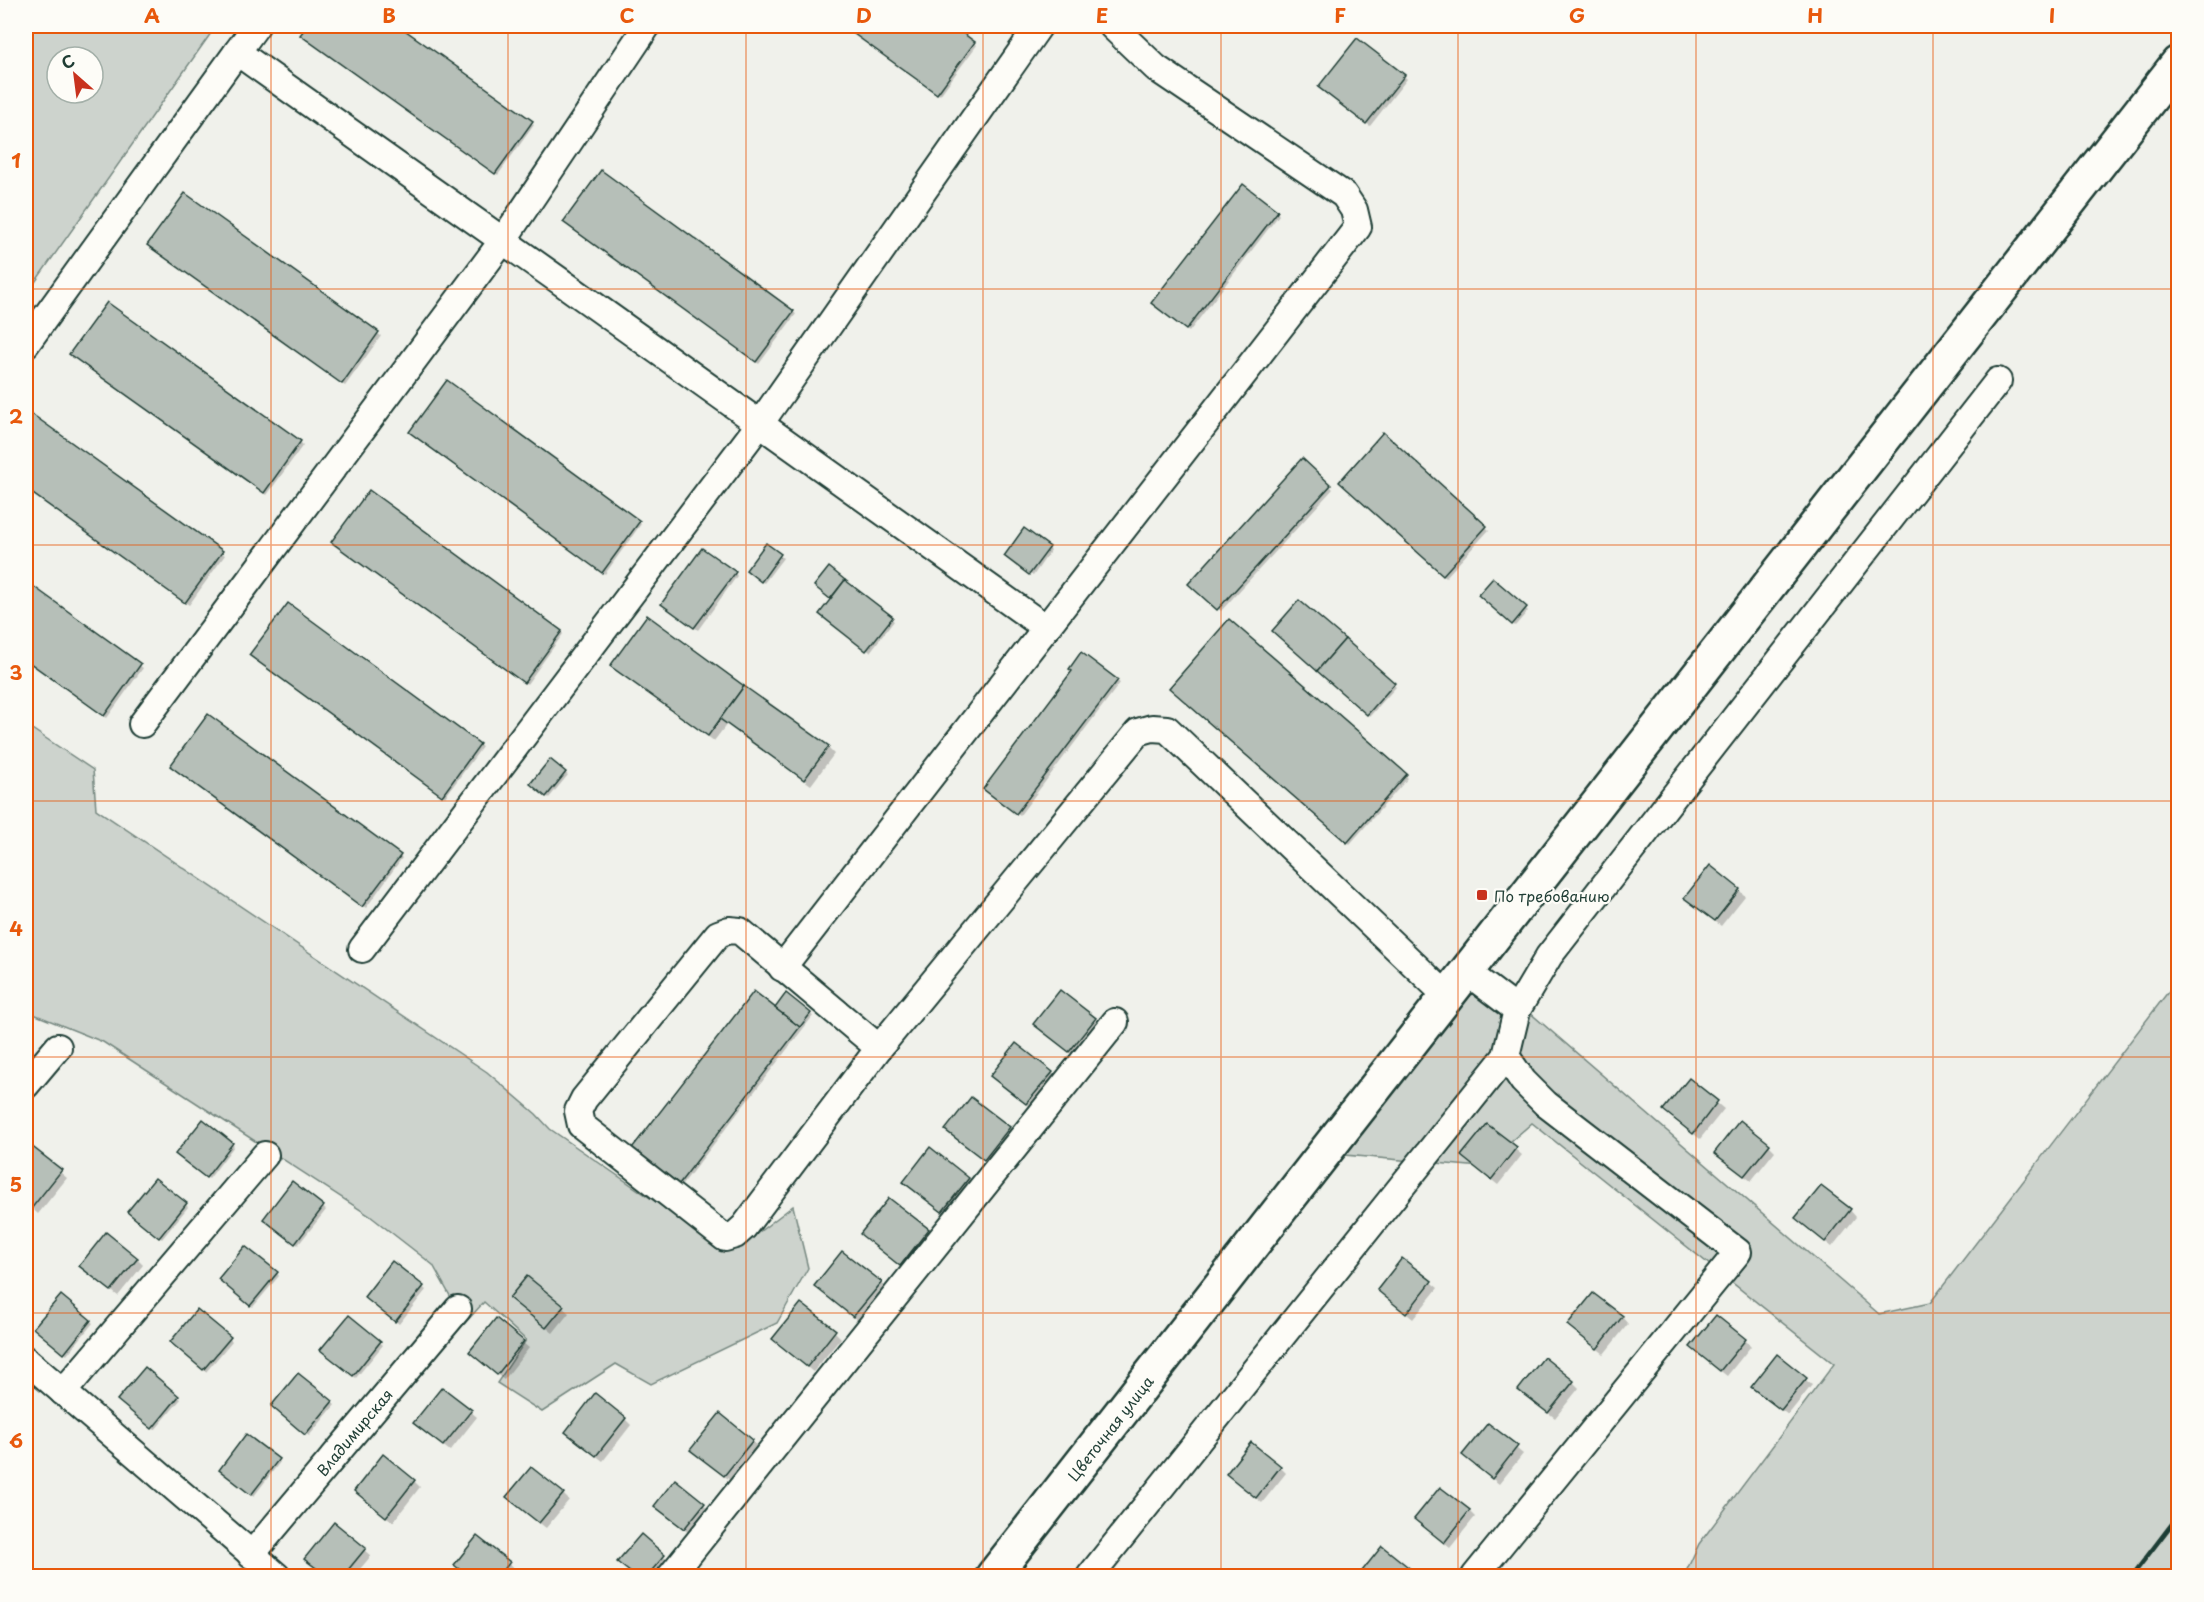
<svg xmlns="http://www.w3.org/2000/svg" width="2204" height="1602" font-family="'Playpen Sans',sans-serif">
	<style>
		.green { fill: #cdd3cd; stroke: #768880; stroke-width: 1.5; fill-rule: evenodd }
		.shadow { fill: #0003 }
		.building { fill: #b6bfb8; stroke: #1f3d34; stroke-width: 1.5 }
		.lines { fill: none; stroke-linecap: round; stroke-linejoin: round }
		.minor-casing { stroke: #1f3d34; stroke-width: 30 }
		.primary-casing { stroke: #1f3d34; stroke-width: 38 }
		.minor { stroke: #fdfcf7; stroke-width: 26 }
		.primary { stroke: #fdfcf7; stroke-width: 33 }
		.rail { stroke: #1f3d34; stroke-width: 4.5 }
		.grid { fill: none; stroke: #e8590c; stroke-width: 1.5; stroke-opacity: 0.55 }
		.poi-dot { fill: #c8321e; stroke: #fdfcf7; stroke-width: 2 }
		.labels { text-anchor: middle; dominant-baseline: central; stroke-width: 4.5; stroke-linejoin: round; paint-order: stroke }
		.poi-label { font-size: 15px; fill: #1f3d34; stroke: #fdfcf7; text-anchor: start }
		.street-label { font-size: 15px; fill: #1f3d34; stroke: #fdfcf7 }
		.neatline { fill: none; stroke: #e8590c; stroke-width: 2 }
		.grid-label { font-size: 20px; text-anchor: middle; font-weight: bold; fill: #e8590c }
	</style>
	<rect width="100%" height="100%" fill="#f0f1eb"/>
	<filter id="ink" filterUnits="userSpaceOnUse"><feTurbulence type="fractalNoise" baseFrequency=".0167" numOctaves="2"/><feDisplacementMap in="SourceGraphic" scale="12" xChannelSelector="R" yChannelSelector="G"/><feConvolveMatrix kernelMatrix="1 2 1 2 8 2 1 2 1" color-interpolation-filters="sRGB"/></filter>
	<g filter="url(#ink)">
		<g class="green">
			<path d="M26,26H216L26,295ZM57,57H93V93H57Z"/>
			<path d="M26,725L93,770L96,809L487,1072L536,1114L550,1129L704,1235L737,1249L793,1206L808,1268L777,1323L651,1384L616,1364L542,1412L497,1383L526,1340L484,1302L465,1323L433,1265L370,1216L103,1042L26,1011Z"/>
			<path d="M1485,974L1879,1314L1930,1303L2178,979V1576H1684L1699,1544L1834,1364L1532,1123L1481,1167L1345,1155Z"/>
		</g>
		<g class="shadow">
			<path d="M309,26H396L534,125L498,175L305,37L302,35Z"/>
			<path d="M844,26H950L977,45L940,95Z"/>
			<path d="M1159,26H1168L1165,30Z"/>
			<path d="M1404,76L1407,79L1370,126L1323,89Z"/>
			<path d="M185,195L381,336L345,386L152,248Z"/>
			<path d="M1277,212L1279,215L1189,332L1155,306Z"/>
			<path d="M567,224L793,312L796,314L759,364Z"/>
			<path d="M74,357L300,442L303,445L267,495Z"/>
			<path d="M29,414L225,555L189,605L26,488V419Z"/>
			<path d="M413,434L639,522L641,524L605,574Z"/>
			<path d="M1383,434L1489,530L1446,577L1341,482Z"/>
			<path d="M1302,460L1333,489L1221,611L1190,584Z"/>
			<path d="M335,544L561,632L563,634L527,684Z"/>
			<path d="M766,545L783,558L764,583L750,573Z"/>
			<path d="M1049,548L1051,550L1033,576L1008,559Z"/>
			<path d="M829,570L894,621L870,652L824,616L832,599L819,589Z"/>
			<path d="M735,573L737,576L698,630L665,606Z"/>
			<path d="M1493,580L1528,611L1515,626L1480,595Z"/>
			<path d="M26,583L143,668L107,718L26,659Z"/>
			<path d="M1300,602L1396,687L1370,716L1274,631Z"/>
			<path d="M288,605L482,747L445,797L254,657Z"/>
			<path d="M1229,622L1408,778L1350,844L1171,688Z"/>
			<path d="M618,671L828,748L834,754L811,785L727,724L714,741Z"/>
			<path d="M1074,672L1117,681L1120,683L1020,815L985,789Z"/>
			<path d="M174,768L400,856L402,858L366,908Z"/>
			<path d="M565,773L568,775L549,798L534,786Z"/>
			<path d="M1739,890L1745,896L1721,926L1692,903Z"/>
			<path d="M1060,992L1101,1025L1076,1057L1041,1030Z"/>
			<path d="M776,1010L810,1014L813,1016L682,1185L637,1150Z"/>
			<path d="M1052,1073L1058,1079L1033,1109L998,1082Z"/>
			<path d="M1689,1080L1724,1109L1700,1139L1665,1110Z"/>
			<path d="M1487,1126L1522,1155L1498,1185L1469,1162Z"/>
			<path d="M1009,1128L1015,1135L991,1165L953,1136Z"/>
			<path d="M232,1144L234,1146L209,1179L180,1156Z"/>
			<path d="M1769,1145L1775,1151L1751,1181L1722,1159Z"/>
			<path d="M30,1147L67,1178L38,1214L26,1203V1152Z"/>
			<path d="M968,1179L974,1185L949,1217L911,1187Z"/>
			<path d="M292,1183L326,1210L298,1245L267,1221Z"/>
			<path d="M889,1200L938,1240L911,1275L862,1234Z"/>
			<path d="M186,1205L188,1207L162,1239L132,1214Z"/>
			<path d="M1850,1210L1856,1217L1832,1247L1803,1224Z"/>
			<path d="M137,1259L143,1265L118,1296L87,1271Z"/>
			<path d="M1403,1260L1438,1288L1413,1319L1385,1296Z"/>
			<path d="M393,1263L426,1290L399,1324L368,1299Z"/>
			<path d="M277,1273L279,1276L253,1307L220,1279Z"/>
			<path d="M527,1278L569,1313L553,1333L517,1304Z"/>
			<path d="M881,1283L890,1292L864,1326L816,1286Z"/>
			<path d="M61,1297L93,1323L67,1355L38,1331Z"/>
			<path d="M198,1311L232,1341L206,1372L172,1342Z"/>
			<path d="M349,1317L383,1345L356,1378L325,1353Z"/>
			<path d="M1622,1317L1628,1324L1604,1354L1575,1331Z"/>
			<path d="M496,1320L529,1348L504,1380L477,1358Z"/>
			<path d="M835,1332L841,1338L813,1372L780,1345Z"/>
			<path d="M1745,1340L1751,1346L1727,1376L1698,1353Z"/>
			<path d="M1777,1357L1812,1385L1788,1415L1759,1393Z"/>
			<path d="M145,1369L181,1399L155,1430L119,1400Z"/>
			<path d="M299,1375L335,1405L309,1436L276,1409Z"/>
			<path d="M1573,1382L1579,1388L1555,1418L1526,1396Z"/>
			<path d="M443,1389L477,1417L450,1451L421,1429Z"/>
			<path d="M625,1419L631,1425L603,1461L573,1438Z"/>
			<path d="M1488,1425L1523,1454L1499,1484L1470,1461Z"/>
			<path d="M752,1441L758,1447L731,1481L698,1456Z"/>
			<path d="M278,1460L280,1462L254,1496L223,1472Z"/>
			<path d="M1280,1467L1286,1473L1262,1503L1228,1474Z"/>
			<path d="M414,1481L420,1487L393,1522L362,1497Z"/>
			<path d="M676,1481L710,1510L690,1534L662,1512Z"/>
			<path d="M563,1494L569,1500L546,1528L514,1503Z"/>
			<path d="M1469,1511L1475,1517L1450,1548L1422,1525Z"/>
			<path d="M334,1524L371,1556L354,1576H327L312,1565Z"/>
			<path d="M641,1536L670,1563L658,1576H636L625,1568Z"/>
			<path d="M477,1538L515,1569L510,1576H468L456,1565Z"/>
			<path d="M1382,1548L1411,1571L1417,1576H1360Z"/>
		</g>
		<g class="building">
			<path d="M307,26H399L533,121L495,174L300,35Z"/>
			<path d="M843,26H953L975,42L937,94Z"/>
			<path d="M1357,38L1405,75L1366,124L1318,87Z"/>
			<path d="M601,170L794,311L756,362L563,222Z"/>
			<path d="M1243,184L1278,211L1186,330L1151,303Z"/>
			<path d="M185,193L379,332L342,384L147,245Z"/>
			<path d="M107,302L301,441L264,493L69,354Z"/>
			<path d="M447,380L640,521L602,573L409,432Z"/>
			<path d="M29,412L223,551L185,603L26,489V416Z"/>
			<path d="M1383,432L1487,526L1443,575L1339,482Z"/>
			<path d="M1302,458L1331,485L1217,610L1188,584Z"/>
			<path d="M369,490L562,631L524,683L331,542Z"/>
			<path d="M1024,528L1050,547L1029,575L1004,556Z"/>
			<path d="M766,543L781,554L761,582L746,570Z"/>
			<path d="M702,548L736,572L694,628L661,604Z"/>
			<path d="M829,567L845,580L830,599L814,586Z"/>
			<path d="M1493,578L1527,607L1512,625L1478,595Z"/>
			<path d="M845,580L893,617L866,651L819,614Z"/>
			<path d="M26,581L141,664L104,716L26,660Z"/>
			<path d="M1299,600L1345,639L1317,671L1272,631Z"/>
			<path d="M288,603L480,744L442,796L249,655Z"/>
			<path d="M647,615L744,686L708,736L610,666Z"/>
			<path d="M1229,619L1407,774L1347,843L1169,688Z"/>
			<path d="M1345,639L1395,683L1367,715L1317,671Z"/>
			<path d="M1081,652L1118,680L1016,814L983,789L1072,671L1069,669Z"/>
			<path d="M744,686L829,746L804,780L720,719Z"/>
			<path d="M208,714L401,855L362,907L170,766Z"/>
			<path d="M550,759L566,772L546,797L530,784Z"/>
			<path d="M1710,865L1740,889L1715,921L1684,898Z"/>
			<path d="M1060,990L1096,1018L1069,1052L1033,1024Z"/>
			<path d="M754,991L800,1027L679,1184L632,1148Z"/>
			<path d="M786,993L811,1013L800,1027L775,1008Z"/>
			<path d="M1016,1043L1053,1072L1026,1104L990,1076Z"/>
			<path d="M1689,1078L1718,1101L1693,1134L1663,1110Z"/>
			<path d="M971,1097L1010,1127L984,1160L945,1130Z"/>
			<path d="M203,1119L233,1143L206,1178L175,1154Z"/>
			<path d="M1740,1120L1770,1144L1744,1176L1714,1153Z"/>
			<path d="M1487,1124L1517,1147L1491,1180L1461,1156Z"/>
			<path d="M30,1145L62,1170L31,1209L26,1204V1150Z"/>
			<path d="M930,1147L969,1178L942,1212L903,1182Z"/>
			<path d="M155,1178L187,1203L159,1238L127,1212Z"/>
			<path d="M292,1181L324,1206L295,1244L263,1219Z"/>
			<path d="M1821,1186L1851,1209L1825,1242L1795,1218Z"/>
			<path d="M889,1198L929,1229L900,1266L860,1234Z"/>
			<path d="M106,1232L138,1258L111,1291L79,1266Z"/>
			<path d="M245,1246L278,1272L250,1306L218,1279Z"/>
			<path d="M842,1251L882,1282L853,1317L814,1286Z"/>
			<path d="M1402,1258L1432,1281L1406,1314L1377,1290Z"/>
			<path d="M392,1261L424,1286L395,1322L364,1297Z"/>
			<path d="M527,1276L564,1306L546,1328L509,1298Z"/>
			<path d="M1593,1293L1623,1316L1597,1349L1567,1325Z"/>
			<path d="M61,1295L91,1320L64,1354L33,1328Z"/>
			<path d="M801,1303L836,1330L807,1367L772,1339Z"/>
			<path d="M197,1309L231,1337L203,1370L170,1342Z"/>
			<path d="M349,1315L381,1341L353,1376L320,1350Z"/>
			<path d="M1716,1315L1746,1339L1720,1371L1690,1347Z"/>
			<path d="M496,1318L524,1341L497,1375L469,1352Z"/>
			<path d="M1777,1354L1807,1378L1781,1410L1751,1387Z"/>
			<path d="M1544,1357L1574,1381L1548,1413L1518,1390Z"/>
			<path d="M145,1367L179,1396L152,1429L117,1400Z"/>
			<path d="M298,1373L333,1401L305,1435L271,1406Z"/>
			<path d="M442,1387L472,1410L443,1446L413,1423Z"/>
			<path d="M595,1393L626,1418L596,1456L565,1432Z"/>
			<path d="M720,1413L753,1440L724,1476L690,1450Z"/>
			<path d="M1488,1423L1518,1446L1492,1479L1462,1455Z"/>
			<path d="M246,1434L279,1459L251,1495L219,1470Z"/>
			<path d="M1251,1442L1281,1466L1256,1498L1226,1474Z"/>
			<path d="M383,1454L415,1480L386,1517L354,1491Z"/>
			<path d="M531,1467L564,1493L539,1523L506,1497Z"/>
			<path d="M675,1479L705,1503L684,1529L654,1506Z"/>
			<path d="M1440,1487L1470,1510L1444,1543L1414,1519Z"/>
			<path d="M334,1522L366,1548L343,1576H327L304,1559Z"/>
			<path d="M641,1534L665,1555L647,1576H635L617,1562Z"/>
			<path d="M477,1536L510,1562L499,1576H468L454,1565Z"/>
			<path d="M1382,1546L1412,1570L1407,1576H1358Z"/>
		</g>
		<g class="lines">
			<defs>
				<g id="minor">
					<path d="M256,26L237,52C508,242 776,437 1046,628L1358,227L1354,210L1344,195L1156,68L1112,26"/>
					<path d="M26,344L237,52"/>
					<path d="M142,724L504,239L647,26"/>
					<path d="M362,949L759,425L1039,26"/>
					<path d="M782,968L1046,628"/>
					<path d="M1467,972L1517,1010"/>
					<path d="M879,1048L740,931L729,930L718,934L584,1099L578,1111L581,1125L725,1238L735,1235L744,1227L879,1048L1138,732L1152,728L1167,729L1448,997"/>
					<path d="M26,1085L58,1047"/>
					<path d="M26,1360L277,1576"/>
					<path d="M63,1392L265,1155"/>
					<path d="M251,1555L458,1309"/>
					<path d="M671,1576L1115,1022"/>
					<path d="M1090,1576L1506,1056L1517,1010L1549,956L1998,381"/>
					<path d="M1475,1576L1738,1252L1546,1104L1523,1081L1506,1056"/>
				</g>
				<path id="primary" d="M993,1576L2178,63"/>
			</defs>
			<use href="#minor" class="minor-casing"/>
			<use href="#primary" class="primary-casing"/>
			<use href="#minor" class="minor"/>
			<use href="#primary" class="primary"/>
			<path class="rail" d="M2132,1576L2178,1516"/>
		</g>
	</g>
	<path class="grid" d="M271,26V1576M508,26V1576M746,26V1576M983,26V1576M1221,26V1576M1458,26V1576M1696,26V1576M1933,26V1576M26,289H2178M26,545H2178M26,801H2178M26,1057H2178M26,1313H2178"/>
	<rect class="poi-dot" x="1476" y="889" width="12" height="12" rx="3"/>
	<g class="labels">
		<g class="poi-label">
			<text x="1494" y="895">По требованию</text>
		</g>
		<g class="street-label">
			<text transform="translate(1110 1428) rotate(-52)">Цветочная улица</text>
			<text transform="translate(354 1432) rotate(-50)">Владимирская</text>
		</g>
	</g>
	<rect width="2204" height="1602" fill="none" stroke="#fdfcf7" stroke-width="66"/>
	<g transform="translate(75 75) rotate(332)"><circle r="28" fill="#fdfcf7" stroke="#a4b0a9" stroke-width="1.5"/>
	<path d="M0-4.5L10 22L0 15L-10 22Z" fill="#c8321e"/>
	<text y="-9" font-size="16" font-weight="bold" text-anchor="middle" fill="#1f3d34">С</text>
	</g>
	<rect x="33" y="33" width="2138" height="1536" class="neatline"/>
	<g class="grid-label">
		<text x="152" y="23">A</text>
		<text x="389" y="23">B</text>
		<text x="627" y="23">C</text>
		<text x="864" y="23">D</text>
		<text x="1102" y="23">E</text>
		<text x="1340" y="23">F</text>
		<text x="1577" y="23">G</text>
		<text x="1815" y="23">H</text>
		<text x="2052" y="23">I</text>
		<text x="16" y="168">1</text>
		<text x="16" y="424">2</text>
		<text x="16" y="680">3</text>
		<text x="16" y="936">4</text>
		<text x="16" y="1192">5</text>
		<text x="16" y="1448">6</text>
	</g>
</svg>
